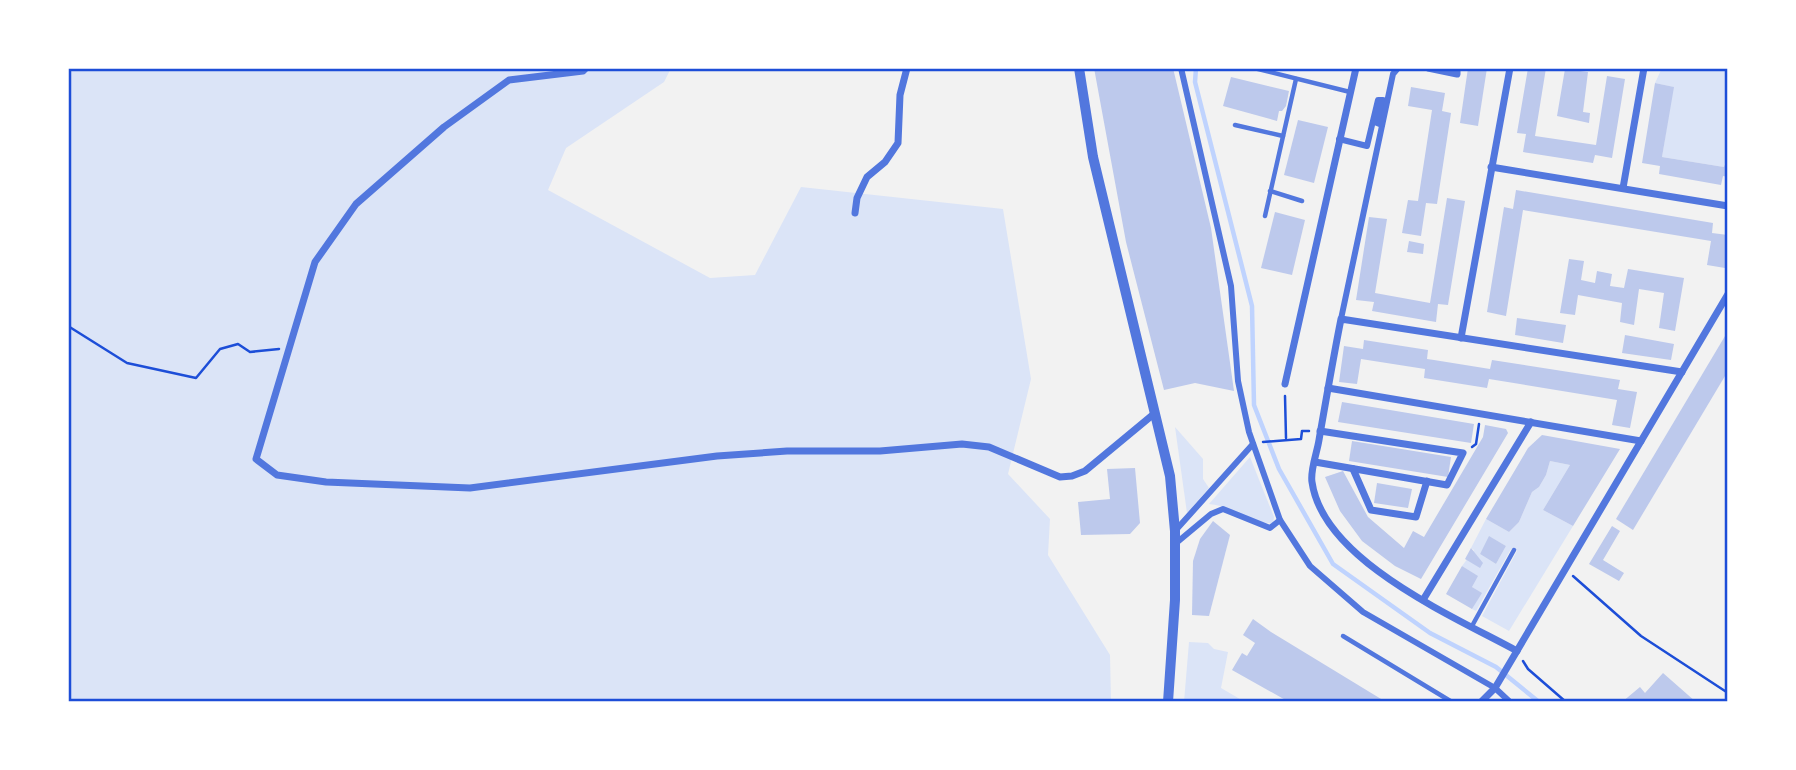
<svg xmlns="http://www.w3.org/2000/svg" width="1796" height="770" font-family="'Sofia Sans Condensed',sans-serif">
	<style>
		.green { fill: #dbe4f7; fill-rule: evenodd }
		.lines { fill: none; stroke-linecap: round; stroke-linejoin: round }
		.stream { stroke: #bfd3fe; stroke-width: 4.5 }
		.building { fill: #bdc9ec }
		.path { stroke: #1d4ed8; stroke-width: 2.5 }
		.service { stroke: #5277de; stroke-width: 4.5 }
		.pedestrian { stroke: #5277de; stroke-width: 6 }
		.minor { stroke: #5277de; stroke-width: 7 }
		.tertiary { stroke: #5277de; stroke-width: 10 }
		.neatline { fill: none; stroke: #1d4ed8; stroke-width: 2.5 }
	</style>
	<rect width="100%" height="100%" fill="#f2f2f2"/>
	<g class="green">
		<path d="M68,68H671L664,82L566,148L548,190L710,278L755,275L801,187L1003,209L1031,379L1008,474L1050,519L1048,555L1110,655L1111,702H68Z"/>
		<path d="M1662,68H1728V147L1724,167L1662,157L1673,87L1655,83Z"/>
		<path d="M1175,427L1203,459V479L1209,488L1187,513Z"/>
		<path d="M1250,457L1274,517L1273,523C1252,525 1231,505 1209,504Z"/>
		<path d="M1550,461L1570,465L1543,510L1573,526L1509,631L1482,616L1517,551L1511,549L1476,611L1472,609L1481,593L1472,587L1477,576L1462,566L1474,550L1471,548L1486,519L1509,532L1519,522L1532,492L1539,487L1546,475ZM1490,537L1506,546L1496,564L1480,554Z"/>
		<path d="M1189,642L1208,643L1214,649L1228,652L1221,688L1245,702H1184Z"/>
	</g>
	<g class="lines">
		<path class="stream" d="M1196,68L1195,82L1252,306L1254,405L1279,469L1333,564L1430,633L1496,667L1539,702"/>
	</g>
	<g class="building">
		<path d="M1094,68H1173L1211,228L1234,391L1195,383L1164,390L1126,242Z"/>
		<path d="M1468,68H1487L1478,126L1460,123Z"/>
		<path d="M1528,68H1546L1535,136L1596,145L1607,76L1625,79L1612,158L1595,155L1593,163L1523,152L1526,134L1517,133Z"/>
		<path d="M1565,69L1588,72L1583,112L1590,113L1589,123L1557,116Z"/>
		<path d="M1231,77L1289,91L1286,106L1282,111H1279L1277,121L1223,106Z"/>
		<path d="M1655,83L1674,87L1662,157L1724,167L1728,156V177L1723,176L1721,185L1659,174L1660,166L1642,163Z"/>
		<path d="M1411,87L1445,93L1442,111L1451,113L1437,204L1426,203L1421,236L1402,233L1408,200L1418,201L1432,110L1408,106Z"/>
		<path d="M1298,120L1328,127L1314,183L1284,175Z"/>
		<path d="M1516,190L1713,223L1712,233L1728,235L1725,268L1707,265L1711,241L1523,210L1506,316L1487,312L1504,207L1513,209Z"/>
		<path d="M1447,198L1465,201L1448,305L1438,304L1436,322L1372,311L1374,302L1356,300L1369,217L1387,219L1375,293L1430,303Z"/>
		<path d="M1275,212L1305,220L1292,275L1261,268Z"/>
		<path d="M1409,241L1424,244L1423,254L1407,252Z"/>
		<path d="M1569,259L1584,261L1581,280L1595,283L1597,271L1612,274L1610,286L1624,288L1628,269L1684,278L1675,331L1659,328L1664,293L1639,289L1634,325L1620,322L1622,303L1578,295L1575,315L1560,313Z"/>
		<path d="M1517,318L1566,325L1563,343L1515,335Z"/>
		<path d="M1728,331V371L1633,530L1616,519Z"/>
		<path d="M1625,335L1674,344L1671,360L1622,353Z"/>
		<path d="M1364,340L1428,350L1427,359L1434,360L1490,369L1492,360L1620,380L1618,389L1637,392L1630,428L1612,425L1617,400L1520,384L1489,379L1487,388L1424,378L1425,369L1361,359L1357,384L1339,382L1344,346L1363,349Z"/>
		<path d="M1342,402L1474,424L1471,443L1338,422Z"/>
		<path d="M1485,425L1506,429L1508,433L1421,579L1395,566L1362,541L1340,511L1325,477L1343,471L1368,517L1404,548L1413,531L1424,537L1483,437Z"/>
		<path d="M1542,435L1620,449L1573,526L1543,510L1570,465L1550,461L1546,475L1539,487L1532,492L1519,522L1509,532L1486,519L1528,448Z"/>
		<path d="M1352,441L1451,457L1448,477L1349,461Z"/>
		<path d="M1135,468L1140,523L1130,534L1081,535L1078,502L1110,499L1107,469Z"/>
		<path d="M1377,483L1412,489L1408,508L1374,503Z"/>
		<path d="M1213,521L1230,535L1209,616L1192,615L1193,561L1200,539Z"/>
		<path d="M1612,526L1620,531L1603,560L1624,573L1619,581L1589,564Z"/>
		<path d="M1489,536L1506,546L1496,564L1480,554Z"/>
		<path d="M1471,548L1483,563L1480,568L1465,559Z"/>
		<path d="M1462,566L1478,576L1472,587L1482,593L1472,609L1446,594Z"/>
		<path d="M1253,619L1271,632L1386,702H1289L1232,670L1242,653L1247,656L1255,643L1243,635Z"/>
		<path d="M1663,673L1696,702H1622L1640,687L1645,693Z"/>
	</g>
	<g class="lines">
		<g class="path">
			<path d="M68,326L127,363L196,378L220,349L238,344L250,352L279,349"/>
			<path d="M1285,396L1286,438"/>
			<path d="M1263,442L1301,439L1302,431H1309"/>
			<path d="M1472,447L1476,444L1479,424"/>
			<path d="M1573,576L1641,636L1728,693"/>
			<path d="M1523,661L1528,669L1566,702"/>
		</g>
		<g class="service">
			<path d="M1254,68L1350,92"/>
			<path d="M1235,125L1283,136"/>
			<path d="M1270,191L1302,201"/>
			<path d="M1265,216L1296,79"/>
			<path d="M1472,626L1514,550"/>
			<path d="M1343,636L1452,702"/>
		</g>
		<g class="pedestrian">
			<path d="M1181,68L1231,286L1238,381L1249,432L1280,520L1310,566L1363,612L1495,688L1510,702"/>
			<path d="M1339,139L1367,146L1378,100H1383L1377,123L1382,125"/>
			<path d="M1341,319L1393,74L1398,68"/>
			<path d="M1175,531L1253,444"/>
			<path d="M1175,544L1211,514L1223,509L1270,528L1280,520"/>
		</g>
		<g class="minor">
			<path d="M586,68L583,71L509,80L444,127L356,204L315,262L256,459L277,475L326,482L470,488L717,456L787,451H880L962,444L989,447L1060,477L1072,476L1085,471L1155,413"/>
			<path d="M1428,68L1457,74V68"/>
			<path d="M1491,167L1728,206"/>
			<path d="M1623,188L1644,68"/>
			<path d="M855,213L857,198L867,177L885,162L898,143L900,95L907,68"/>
			<path d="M1461,338L1510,68"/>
			<path d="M1285,384L1356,68"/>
			<path d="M1328,388L1641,441"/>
			<path d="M1315,462L1447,485L1463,453L1320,431"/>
			<path d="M1353,469L1371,510L1416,517L1427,481"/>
			<path d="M1423,600L1531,422"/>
			<path d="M1517,651C1455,617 1323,561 1312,482C1310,470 1317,453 1319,440C1326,400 1333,359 1341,319L1682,372"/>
			<path d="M1481,702L1495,688L1728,294"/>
		</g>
		<path class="tertiary" d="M1079,68L1093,157L1170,476L1175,531V600L1168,702"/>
	</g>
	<rect width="1796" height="770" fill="none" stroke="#ffffff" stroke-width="140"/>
	<rect x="70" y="70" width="1656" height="630" class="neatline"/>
</svg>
